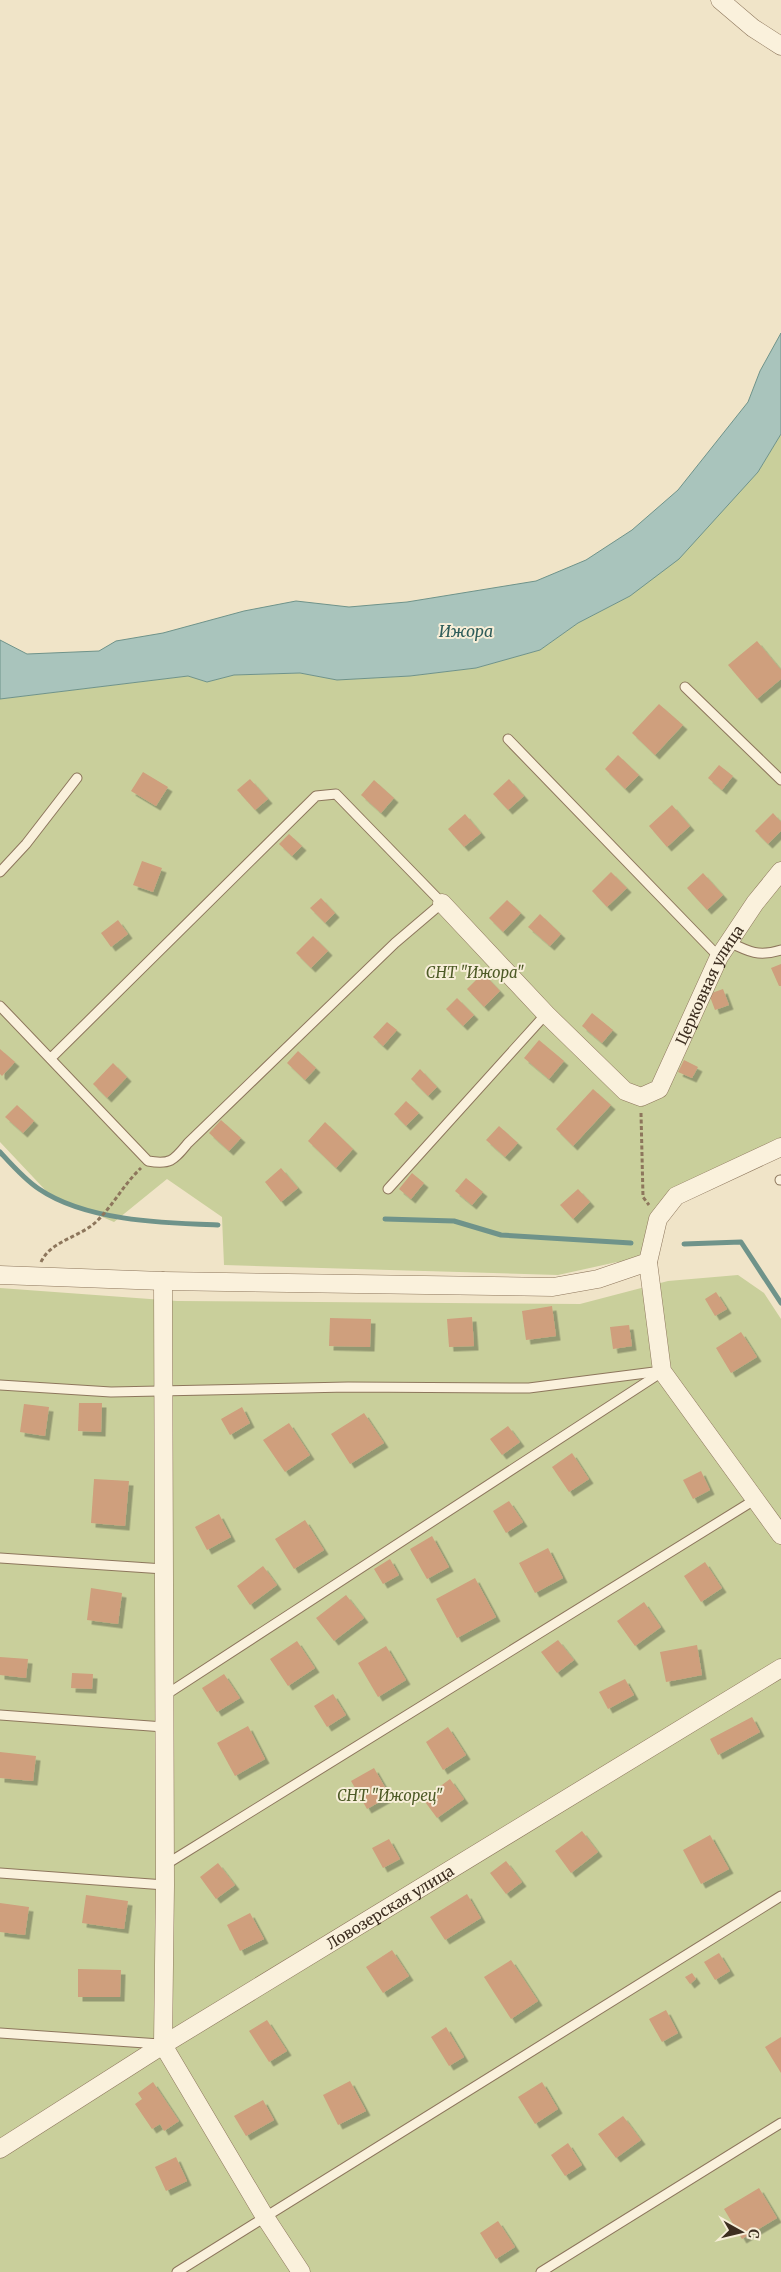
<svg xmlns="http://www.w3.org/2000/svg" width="781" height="2272" font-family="Merriweather,serif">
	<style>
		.green { fill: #c9cf9b }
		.water { fill: #a9c4bc; stroke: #6f938a }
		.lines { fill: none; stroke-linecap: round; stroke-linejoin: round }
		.stream { stroke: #6f938a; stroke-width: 5 }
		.building { fill: #cf9f7d; filter: url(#shadow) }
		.service-casing { stroke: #8d765c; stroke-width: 11 }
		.minor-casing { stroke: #8d765c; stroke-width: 19 }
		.path { stroke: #8d765c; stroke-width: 3; stroke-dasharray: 4 2.5; stroke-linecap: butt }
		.service { stroke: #faf1dc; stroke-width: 9 }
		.minor { stroke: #faf1dc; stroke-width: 18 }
		.labels { text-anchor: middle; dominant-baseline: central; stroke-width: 4; stroke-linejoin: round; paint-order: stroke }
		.park-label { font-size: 15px; font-style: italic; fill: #4d5a26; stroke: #f7eed8 }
		.street-label { font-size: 15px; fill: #3d2e20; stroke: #f7eed8 }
		.water-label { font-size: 16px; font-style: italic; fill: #2f5d5a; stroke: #f7eed8 }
	</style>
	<defs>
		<filter id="shadow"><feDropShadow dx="4.5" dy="4.5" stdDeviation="0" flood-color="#0004"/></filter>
	</defs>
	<rect width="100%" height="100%" fill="#f0e4c8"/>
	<g class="green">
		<path d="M781,434V1147L676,1196L648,1262H617L558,1275L224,1265L222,1217L167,1179L114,1222L49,1194L0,1142V699L188,676L207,682L234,675L300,673L337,680L410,676L476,668L540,650L578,623L630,596L723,510L758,472Z"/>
		<path d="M738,1275L764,1293L781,1319V2272H0V1288L177,1301L580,1304L668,1281Z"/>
	</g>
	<path class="water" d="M781,333V434L758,472L679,559L630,596L578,623L540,650L476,668L410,676L337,680L300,673L234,675L207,682L188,676L0,699V640L27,654L99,651L116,641L163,633L244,611L296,601L349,607L407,602L536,581L586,560L632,530L678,490L748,402L760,371Z"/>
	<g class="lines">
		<g class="stream">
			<path d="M0,1152C11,1164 25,1180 39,1189C86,1221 163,1223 218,1225"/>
			<path d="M385,1219L454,1221L501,1235L631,1243"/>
			<path d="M684,1244L741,1242L781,1303"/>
		</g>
	</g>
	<g class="building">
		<path d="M757,641L781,670V679L757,699L728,665Z"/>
		<path d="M659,704L683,725L655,755L632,733Z"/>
		<path d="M618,755L639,775L625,789L605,769Z"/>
		<path d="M719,765L733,776L722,790L708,778Z"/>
		<path d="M143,772L168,787L156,806L131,791Z"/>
		<path d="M250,779L268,799L255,810L237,790Z"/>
		<path d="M509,779L524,796L508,810L493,794Z"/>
		<path d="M374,780L394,798L381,813L361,795Z"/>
		<path d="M672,805L690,826L667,847L649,826Z"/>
		<path d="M773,813L781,822V831L768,844L755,831Z"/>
		<path d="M465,814L481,833L464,847L448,829Z"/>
		<path d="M289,834L302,846L292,856L279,844Z"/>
		<path d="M142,861L162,868L153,892L133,885Z"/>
		<path d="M611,872L627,888L607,907L592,891Z"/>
		<path d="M703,873L723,895L707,910L687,888Z"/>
		<path d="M321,898L335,913L325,923L310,908Z"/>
		<path d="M507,900L521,913L503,932L489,918Z"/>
		<path d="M540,914L561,934L550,946L528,927Z"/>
		<path d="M118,920L128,934L111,947L101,933Z"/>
		<path d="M313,936L328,951L311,968L296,953Z"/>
		<path d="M781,964V986H779L771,968Z"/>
		<path d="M483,973L500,991L484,1007L467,989Z"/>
		<path d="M723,989L729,1005L715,1010L709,994Z"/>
		<path d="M457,998L474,1015L463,1026L446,1009Z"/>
		<path d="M592,1013L613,1030L602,1043L582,1026Z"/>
		<path d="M387,1022L397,1030L383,1046L373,1037Z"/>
		<path d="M539,1040L564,1061L549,1079L524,1058Z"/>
		<path d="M0,1049L15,1062L2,1076L0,1074Z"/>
		<path d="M298,1051L316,1068L305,1080L287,1063Z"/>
		<path d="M684,1060L698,1067L692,1078L678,1072Z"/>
		<path d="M113,1063L127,1077L107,1098L93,1084Z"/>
		<path d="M420,1069L437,1087L428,1096L411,1079Z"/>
		<path d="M593,1089L611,1105L573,1146L556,1129Z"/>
		<path d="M406,1101L419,1113L406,1126L394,1114Z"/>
		<path d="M17,1105L34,1121L23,1133L5,1117Z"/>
		<path d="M221,1120L241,1138L229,1151L209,1133Z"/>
		<path d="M325,1122L353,1149L336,1168L308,1141Z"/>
		<path d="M499,1126L518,1143L505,1157L486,1140Z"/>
		<path d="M281,1168L298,1188L281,1202L265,1182Z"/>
		<path d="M412,1173L424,1183L411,1199L399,1189Z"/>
		<path d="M466,1178L483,1192L472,1205L455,1191Z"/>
		<path d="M578,1189L590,1202L573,1219L560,1205Z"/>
		<path d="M716,1292L727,1309L715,1316L705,1299Z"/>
		<path d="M552,1306L556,1336L526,1340L522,1311Z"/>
		<path d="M472,1317L474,1346L449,1347L447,1319Z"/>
		<path d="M330,1318L371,1319L370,1347L329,1346Z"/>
		<path d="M629,1325L632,1346L613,1349L610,1327Z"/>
		<path d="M741,1332L757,1357L731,1373L716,1348Z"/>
		<path d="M79,1403H102L101,1432L78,1431Z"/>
		<path d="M24,1404L49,1407L45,1436L20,1432Z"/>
		<path d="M242,1407L250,1423L230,1435L221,1419Z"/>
		<path d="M364,1413L384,1443L350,1464L331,1434Z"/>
		<path d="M289,1423L310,1455L285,1472L263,1440Z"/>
		<path d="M508,1426L520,1442L502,1455L490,1439Z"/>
		<path d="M572,1453L589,1479L569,1492L552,1467Z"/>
		<path d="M701,1471L710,1490L693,1499L683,1480Z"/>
		<path d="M94,1479L129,1481L125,1526L91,1523Z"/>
		<path d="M509,1501L523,1522L506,1533L493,1511Z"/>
		<path d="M219,1514L231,1537L207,1550L195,1527Z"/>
		<path d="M305,1520L324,1550L294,1569L275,1539Z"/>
		<path d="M432,1536L449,1567L427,1579L410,1549Z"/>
		<path d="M548,1548L563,1578L535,1593L519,1563Z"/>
		<path d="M390,1559L399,1575L383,1584L374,1569Z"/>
		<path d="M705,1562L722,1588L701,1602L684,1576Z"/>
		<path d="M263,1566L277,1585L250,1605L237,1586Z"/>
		<path d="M475,1578L496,1617L457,1638L436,1599Z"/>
		<path d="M91,1588L122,1593L118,1624L87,1620Z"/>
		<path d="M346,1595L364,1618L334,1641L316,1618Z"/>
		<path d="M644,1602L661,1627L635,1646L617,1621Z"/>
		<path d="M558,1640L574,1660L557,1673L541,1652Z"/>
		<path d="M297,1641L315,1668L288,1686L270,1659Z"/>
		<path d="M697,1645L702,1675L666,1682L660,1652Z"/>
		<path d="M386,1646L406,1680L378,1697L358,1663Z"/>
		<path d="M0,1657L28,1659L26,1678L0,1675Z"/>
		<path d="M72,1673L93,1674L92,1689L71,1688Z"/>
		<path d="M224,1674L240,1698L217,1712L202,1688Z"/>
		<path d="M625,1679L634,1695L608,1709L599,1692Z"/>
		<path d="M333,1694L346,1715L327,1727L314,1706Z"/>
		<path d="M752,1717L760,1732L718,1755L710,1739Z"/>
		<path d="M248,1726L265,1759L235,1776L217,1743Z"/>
		<path d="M448,1727L466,1755L443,1770L426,1742Z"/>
		<path d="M0,1752L36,1756L33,1781L0,1778Z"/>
		<path d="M374,1768L390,1796L367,1809L351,1781Z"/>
		<path d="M450,1779L464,1799L437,1818L423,1799Z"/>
		<path d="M582,1831L598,1852L571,1873L555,1851Z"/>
		<path d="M710,1835L729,1869L701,1884L683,1850Z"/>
		<path d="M389,1839L400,1859L383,1868L372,1848Z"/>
		<path d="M506,1861L522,1882L506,1894L490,1873Z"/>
		<path d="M218,1863L235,1885L216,1899L200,1877Z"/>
		<path d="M467,1894L481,1918L445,1940L430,1917Z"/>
		<path d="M86,1895L128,1901L124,1929L82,1923Z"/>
		<path d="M0,1903L29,1907L25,1935L0,1932Z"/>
		<path d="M250,1913L264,1939L240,1951L227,1925Z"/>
		<path d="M392,1950L409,1976L383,1993L366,1967Z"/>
		<path d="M719,1953L730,1971L715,1980L704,1962Z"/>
		<path d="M511,1960L538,2001L511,2019L484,1977Z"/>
		<path d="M78,1969L121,1970L120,1997H78Z"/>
		<path d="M692,1973L696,1979L690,1984L685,1977Z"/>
		<path d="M666,2010L678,2033L662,2042L649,2019Z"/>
		<path d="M267,2020L287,2051L269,2062L249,2031Z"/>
		<path d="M446,2027L464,2057L449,2066L431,2037Z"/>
		<path d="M781,2037V2073L765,2047Z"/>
		<path d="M350,2081L366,2111L338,2125L323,2095Z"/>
		<path d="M153,2082L179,2121L164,2131L160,2124L152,2129L135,2104L142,2099L138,2093Z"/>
		<path d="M542,2082L558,2109L535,2124L518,2097Z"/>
		<path d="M263,2100L274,2120L246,2136L234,2116Z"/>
		<path d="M623,2116L641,2140L616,2158L598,2134Z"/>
		<path d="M568,2143L582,2165L565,2176L551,2155Z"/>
		<path d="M176,2157L187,2181L166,2191L155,2167Z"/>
		<path d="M759,2188L777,2218L742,2239L724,2209Z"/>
		<path d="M498,2221L515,2247L496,2259L480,2233Z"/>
	</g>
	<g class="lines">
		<defs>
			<g id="service">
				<path d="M685,687L781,780"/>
				<path d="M508,739L719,957"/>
				<path d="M0,872L26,844L77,778"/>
				<path d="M729,942C749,952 759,957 781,950"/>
				<path d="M0,1006L148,1161C171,1165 174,1160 188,1143L395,943L442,903L336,794L316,796L51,1058"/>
				<path d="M780,1180H781"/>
				<path d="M388,1189L546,1014"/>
				<path d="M0,1385L111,1392L348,1387L529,1388L662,1371"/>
				<path d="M0,1558L164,1569"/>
				<path d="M164,1696L662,1372"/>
				<path d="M0,1715L164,1727"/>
				<path d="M165,1865L756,1499"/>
				<path d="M0,1873L165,1885"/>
				<path d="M0,2033L160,2044"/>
				<path d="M177,2272L781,1896"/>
				<path d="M541,2272L781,2123"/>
			</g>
			<g id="minor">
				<path d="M720,0L753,28L781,46"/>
				<path id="s1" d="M442,903L546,1014L625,1091L641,1097L659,1089L719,957L755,903L781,871"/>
				<path d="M781,1147L676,1196L658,1219L648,1262L662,1371L781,1535"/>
				<path d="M0,1275L163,1281L553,1287L598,1279L648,1262"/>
				<path d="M163,1281L165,1885L163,2045L265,2217L301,2272"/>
				<path id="s2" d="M0,2149L163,2045L781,1668"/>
			</g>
		</defs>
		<use href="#service" class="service-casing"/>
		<use href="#minor" class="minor-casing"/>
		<g class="path">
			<path d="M641,1113L643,1197L649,1205"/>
			<path d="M41,1262C51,1240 82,1237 98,1220C114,1204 124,1184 141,1168"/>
		</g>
		<use href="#service" class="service"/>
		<use href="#minor" class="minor"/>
	</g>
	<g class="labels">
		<g class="park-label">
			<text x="475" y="972">СНТ "Ижора"</text>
			<text x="390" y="1795">СНТ "Ижорец"</text>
		</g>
		<g class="street-label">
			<text stroke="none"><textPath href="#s1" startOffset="415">Церковная улица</textPath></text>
			<text stroke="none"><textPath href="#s2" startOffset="459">Ловозерская улица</textPath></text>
		</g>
		<g class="water-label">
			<text x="466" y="631">Ижора</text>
		</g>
	</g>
	<g transform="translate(741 2232) rotate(98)" stroke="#f7eed8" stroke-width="4" paint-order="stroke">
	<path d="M0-4L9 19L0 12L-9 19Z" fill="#3d2e20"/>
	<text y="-8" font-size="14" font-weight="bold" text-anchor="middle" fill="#3d2e20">С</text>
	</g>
</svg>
